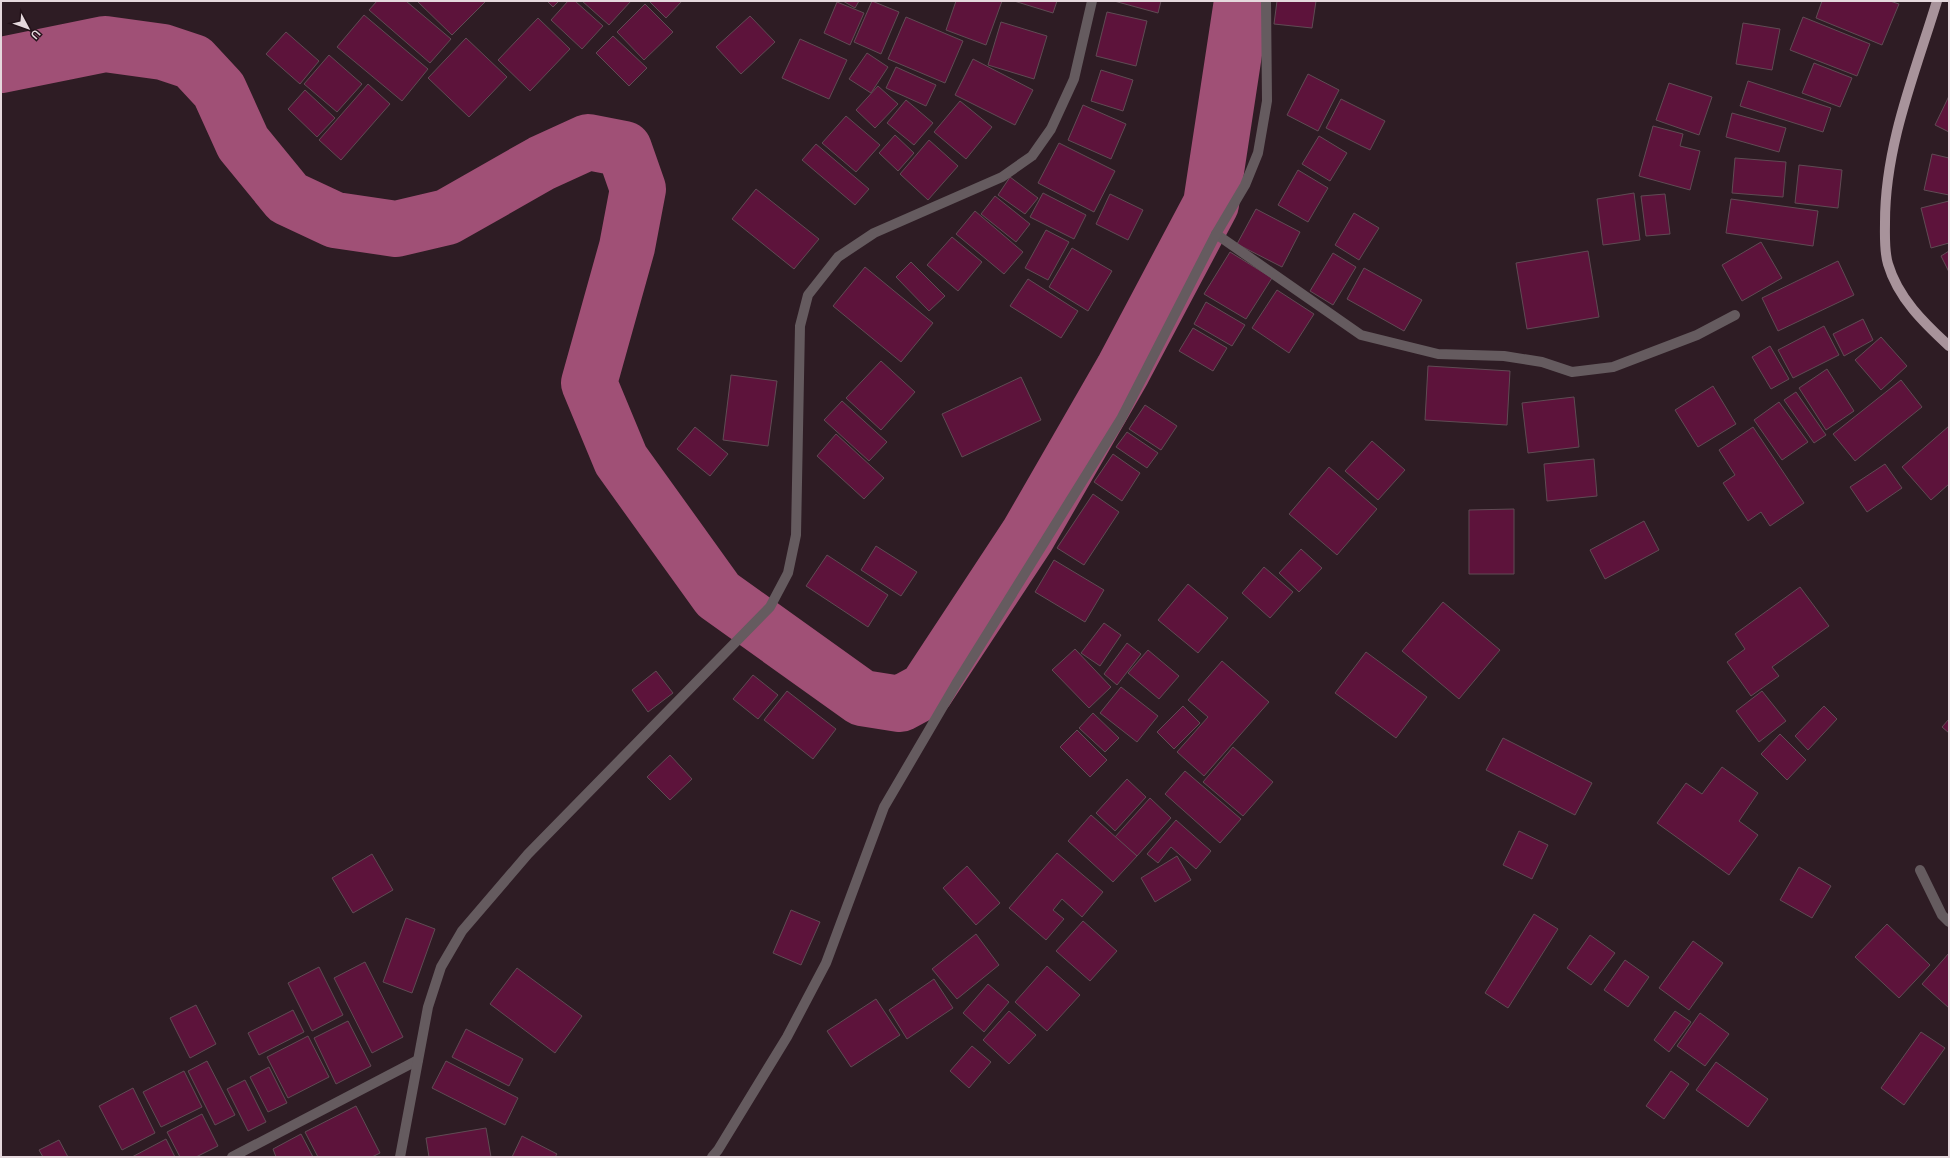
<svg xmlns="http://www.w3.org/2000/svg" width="1950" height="1158" font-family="Lato,sans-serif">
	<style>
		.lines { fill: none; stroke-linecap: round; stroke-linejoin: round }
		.river { stroke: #a05076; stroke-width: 56 }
		.building { fill: #5d133b; stroke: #604b54 }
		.service { stroke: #655b5f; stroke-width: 10 }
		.minor { stroke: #655b5f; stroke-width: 10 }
		.primary { stroke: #a8939b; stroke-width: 10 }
	</style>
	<rect width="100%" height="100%" fill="#2e1c24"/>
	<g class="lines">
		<path class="river" d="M1,65L105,44L163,52L193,62L219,90L243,143L288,198L335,220L396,229L447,217L542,163L588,142L624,149L638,189L627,247L589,383L621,460L718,595L862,698L900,704L926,690L1028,535L1123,370L1211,204L1242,1"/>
	</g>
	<g class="building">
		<path d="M377,1H406L451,39L430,63L369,10Z"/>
		<path d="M417,1H486L452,35Z"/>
		<path d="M547,1H559L553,7Z"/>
		<path d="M568,1H575L603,26L582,49L551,20Z"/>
		<path d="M582,1H631L609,25Z"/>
		<path d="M649,1H682L666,18Z"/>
		<path d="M843,1H859L855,8Z"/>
		<path d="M872,1L899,12L881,54L854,42Z"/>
		<path d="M956,1H1002L986,45L946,30Z"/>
		<path d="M1014,1H1057L1053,13Z"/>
		<path d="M1114,1H1161L1158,13Z"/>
		<path d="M1277,1H1316L1312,28L1274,24Z"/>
		<path d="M1822,1H1890L1899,4L1882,45L1816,18Z"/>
		<path d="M837,2L864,13L850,45L824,33Z"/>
		<path d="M645,4L673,32L644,60L617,32Z"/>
		<path d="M1107,12L1147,21L1136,66L1096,56Z"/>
		<path d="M364,15L428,69L402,101L337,47Z"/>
		<path d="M750,16L775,42L741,74L716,47Z"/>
		<path d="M906,17L963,41L945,83L888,59Z"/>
		<path d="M1803,17L1870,44L1857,76L1790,50Z"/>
		<path d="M538,18L570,49L530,91L498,60Z"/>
		<path d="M1001,22L1047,36L1034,79L988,65Z"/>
		<path d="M1743,23L1780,29L1772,70L1736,64Z"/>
		<path d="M286,32L319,61L300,84L266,54Z"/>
		<path d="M613,36L647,68L629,86L596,53Z"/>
		<path d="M466,38L507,77L469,117L428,78Z"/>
		<path d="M800,39L847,60L829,99L782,78Z"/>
		<path d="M867,53L888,67L871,93L849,79Z"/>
		<path d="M329,55L362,84L337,112L304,84Z"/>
		<path d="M973,59L1033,90L1015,125L955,95Z"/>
		<path d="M1814,63L1852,78L1840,107L1802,93Z"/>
		<path d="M896,67L936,85L926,106L886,88Z"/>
		<path d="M1101,70L1133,80L1123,111L1091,101Z"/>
		<path d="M1308,74L1339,90L1318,131L1287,115Z"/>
		<path d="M1748,81L1831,108L1823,132L1740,106Z"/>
		<path d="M1669,83L1712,97L1699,135L1656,120Z"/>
		<path d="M368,84L390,104L341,160L319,140Z"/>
		<path d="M878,86L898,104L875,128L856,110Z"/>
		<path d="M305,90L335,118L317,137L288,109Z"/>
		<path d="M1949,96V132L1935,125Z"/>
		<path d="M1341,99L1385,121L1370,150L1326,128Z"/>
		<path d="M906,100L933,123L914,145L887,123Z"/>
		<path d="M960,101L992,127L966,159L934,132Z"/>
		<path d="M1083,105L1126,124L1111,159L1068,140Z"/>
		<path d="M1732,113L1786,128L1779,152L1726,137Z"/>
		<path d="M846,116L880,145L856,172L822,143Z"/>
		<path d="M1653,126L1683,134L1680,146L1700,151L1690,190L1639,176Z"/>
		<path d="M895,135L914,153L898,171L879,153Z"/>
		<path d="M1319,136L1347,153L1330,181L1302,164Z"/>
		<path d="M929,140L958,166L928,200L900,174Z"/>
		<path d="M1059,143L1115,171L1094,212L1038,183Z"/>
		<path d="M816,144L869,189L855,205L802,160Z"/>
		<path d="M1932,154L1949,158V195L1924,190Z"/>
		<path d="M1735,158L1786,162L1783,197L1732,193Z"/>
		<path d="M1799,165L1842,170L1838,208L1795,203Z"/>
		<path d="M1298,170L1328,188L1308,222L1278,205Z"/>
		<path d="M1010,177L1038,198L1025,214L998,195Z"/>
		<path d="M756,189L819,239L794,269L732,219Z"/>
		<path d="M1043,193L1086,215L1074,239L1030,217Z"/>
		<path d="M1634,193L1640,240L1603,245L1597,199Z"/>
		<path d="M1110,194L1143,210L1128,240L1096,224Z"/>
		<path d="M1665,194L1670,234L1646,236L1641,196Z"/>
		<path d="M995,196L1030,224L1016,242L981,214Z"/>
		<path d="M1731,199L1818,211L1813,246L1726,233Z"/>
		<path d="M1949,201V243L1931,248L1921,208Z"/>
		<path d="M1256,209L1300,232L1282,267L1237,244Z"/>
		<path d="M975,211L1023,252L1004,274L956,234Z"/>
		<path d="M1354,213L1379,228L1359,260L1335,245Z"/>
		<path d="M1046,230L1069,242L1048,280L1025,268Z"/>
		<path d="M952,237L982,262L958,291L927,265Z"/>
		<path d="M1761,242L1782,278L1742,301L1722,265Z"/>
		<path d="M1072,248L1112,271L1088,311L1049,287Z"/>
		<path d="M1588,251L1599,317L1527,329L1516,263Z"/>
		<path d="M1949,251V272L1941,256Z"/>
		<path d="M1230,252L1272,278L1246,319L1204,294Z"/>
		<path d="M1333,253L1356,267L1333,305L1310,291Z"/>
		<path d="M1838,261L1854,295L1778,331L1762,298Z"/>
		<path d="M911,262L945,296L929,311L896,277Z"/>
		<path d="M865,267L933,323L901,362L833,306Z"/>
		<path d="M1364,268L1422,300L1404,331L1347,299Z"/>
		<path d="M1028,279L1078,311L1061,338L1010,306Z"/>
		<path d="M1277,290L1314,314L1289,353L1252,328Z"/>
		<path d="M1206,302L1245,325L1232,346L1194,324Z"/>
		<path d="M1863,319L1873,340L1844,356L1833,334Z"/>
		<path d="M1824,326L1839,355L1793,378L1778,350Z"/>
		<path d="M1193,328L1227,348L1213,371L1179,351Z"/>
		<path d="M1881,337L1907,366L1881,390L1855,360Z"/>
		<path d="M1770,346L1789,379L1771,389L1752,357Z"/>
		<path d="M881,361L915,392L881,430L846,398Z"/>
		<path d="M1428,366L1510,371L1507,425L1425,420Z"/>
		<path d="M1827,369L1854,411L1826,430L1799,388Z"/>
		<path d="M731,375L777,381L768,446L723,440Z"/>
		<path d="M1021,377L1041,420L962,457L942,414Z"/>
		<path d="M1901,380L1922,407L1855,461L1833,434Z"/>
		<path d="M1713,386L1736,424L1698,447L1675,410Z"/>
		<path d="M1796,392L1826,435L1814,443L1784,400Z"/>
		<path d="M1574,397L1579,447L1528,453L1522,403Z"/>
		<path d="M842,401L887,442L869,461L824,420Z"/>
		<path d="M1779,402L1808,442L1782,460L1754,420Z"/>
		<path d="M1145,405L1177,426L1161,450L1129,429Z"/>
		<path d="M1949,426V484L1931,500L1902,467Z"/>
		<path d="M695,427L728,454L710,476L677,449Z"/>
		<path d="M1753,427L1804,503L1770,526L1761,512L1748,521L1723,483L1735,475L1719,450Z"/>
		<path d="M1127,432L1158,453L1147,468L1116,447Z"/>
		<path d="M836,434L884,478L864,499L817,456Z"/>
		<path d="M1372,441L1405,470L1378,500L1345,471Z"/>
		<path d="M1113,454L1140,473L1122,501L1094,482Z"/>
		<path d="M1594,459L1597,496L1547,501L1544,464Z"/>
		<path d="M1885,464L1902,488L1867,512L1850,487Z"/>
		<path d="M1329,467L1377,509L1337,555L1289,514Z"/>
		<path d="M1093,494L1119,512L1084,565L1057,548Z"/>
		<path d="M1514,509V574H1469V510Z"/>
		<path d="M1644,521L1659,550L1605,579L1590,550Z"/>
		<path d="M876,546L917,572L901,596L861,570Z"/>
		<path d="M1301,549L1322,568L1299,592L1279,573Z"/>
		<path d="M827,555L888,595L868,627L806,586Z"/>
		<path d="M1054,560L1104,590L1085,622L1035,592Z"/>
		<path d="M1264,567L1293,592L1270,618L1242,593Z"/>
		<path d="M1188,584L1228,618L1198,653L1158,620Z"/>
		<path d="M1800,587L1829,626L1772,667L1779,676L1751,696L1727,662L1745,649L1735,634Z"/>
		<path d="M1443,602L1500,650L1459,699L1402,651Z"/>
		<path d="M1104,623L1121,635L1100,666L1081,653Z"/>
		<path d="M1127,643L1141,654L1117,685L1104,674Z"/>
		<path d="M1075,649L1111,687L1089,708L1052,670Z"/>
		<path d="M1148,650L1179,676L1159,699L1128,673Z"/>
		<path d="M1366,652L1427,697L1396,738L1335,693Z"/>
		<path d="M1222,661L1269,702L1204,776L1177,752L1208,717L1188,700Z"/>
		<path d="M656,671L673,693L648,712L632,690Z"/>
		<path d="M753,675L778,695L758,719L733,699Z"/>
		<path d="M1121,687L1158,716L1137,742L1100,713Z"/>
		<path d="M787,691L836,729L813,759L764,720Z"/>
		<path d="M1762,691L1786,721L1759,742L1736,711Z"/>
		<path d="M1183,706L1200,723L1174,749L1157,732Z"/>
		<path d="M1824,706L1837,719L1808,750L1795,736Z"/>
		<path d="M1093,713L1119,738L1105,752L1079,728Z"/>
		<path d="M1949,719V733L1942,727Z"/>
		<path d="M1077,730L1107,760L1090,777L1060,747Z"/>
		<path d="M1780,734L1806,760L1787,780L1761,754Z"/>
		<path d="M1503,738L1592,783L1575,815L1486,770Z"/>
		<path d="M1233,747L1273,782L1243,816L1203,782Z"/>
		<path d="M670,755L692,779L670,800L647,777Z"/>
		<path d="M1722,767L1758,793L1739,821L1758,835L1729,875L1657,823L1686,783L1702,794Z"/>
		<path d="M1185,771L1241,819L1220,843L1165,794Z"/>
		<path d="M1127,779L1146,797L1115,831L1096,813Z"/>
		<path d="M1150,798L1171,818L1137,856L1115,837Z"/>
		<path d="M1091,815L1137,856L1113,882L1068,841Z"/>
		<path d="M1176,820L1211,851L1196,869L1171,847L1158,863L1147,854Z"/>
		<path d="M1519,831L1548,845L1532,879L1503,865Z"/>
		<path d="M1057,853L1103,892L1082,917L1062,899L1053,910L1064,919L1046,940L1009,908Z"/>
		<path d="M372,854L393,890L353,913L332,878Z"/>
		<path d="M1177,856L1191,880L1155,902L1141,878Z"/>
		<path d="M967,866L1000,903L976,925L943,888Z"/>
		<path d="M1799,867L1831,886L1812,918L1780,900Z"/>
		<path d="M791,910L820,922L801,965L773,953Z"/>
		<path d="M1534,914L1558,929L1508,1008L1485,993Z"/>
		<path d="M406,918L435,929L412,993L383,982Z"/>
		<path d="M1083,921L1117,951L1090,981L1056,951Z"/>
		<path d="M1887,924L1930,965L1899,998L1855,957Z"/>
		<path d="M976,934L999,965L957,999L932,969Z"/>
		<path d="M1590,935L1615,953L1591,985L1567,968Z"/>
		<path d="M1693,941L1723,963L1689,1010L1659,988Z"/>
		<path d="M1949,953V1008L1922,984Z"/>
		<path d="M1625,960L1649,977L1628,1007L1604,990Z"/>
		<path d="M365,962L403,1037L372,1053L334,978Z"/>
		<path d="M1047,966L1080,995L1047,1031L1015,1002Z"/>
		<path d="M319,967L343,1015L312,1031L288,983Z"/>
		<path d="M517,968L582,1016L555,1053L490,1004Z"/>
		<path d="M934,979L953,1008L907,1039L889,1010Z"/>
		<path d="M988,984L1009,1002L984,1032L963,1013Z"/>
		<path d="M876,999L900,1035L851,1067L827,1031Z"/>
		<path d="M196,1005L216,1044L190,1058L170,1018Z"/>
		<path d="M293,1010L304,1032L259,1055L248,1033Z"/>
		<path d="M1009,1011L1036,1035L1009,1064L983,1040Z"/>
		<path d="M1675,1011L1691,1022L1669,1052L1654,1040Z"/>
		<path d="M1700,1013L1729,1034L1705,1066L1677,1046Z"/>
		<path d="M348,1021L371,1066L336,1084L314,1038Z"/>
		<path d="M466,1029L523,1059L509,1086L452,1057Z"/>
		<path d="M1921,1032L1945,1048L1904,1105L1881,1088Z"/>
		<path d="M308,1036L329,1077L288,1098L267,1057Z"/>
		<path d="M972,1046L991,1062L969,1088L950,1071Z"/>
		<path d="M207,1061L235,1115L215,1125L188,1071Z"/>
		<path d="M446,1061L518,1098L505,1125L432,1088Z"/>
		<path d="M1716,1062L1768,1099L1748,1127L1696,1090Z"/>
		<path d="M269,1067L287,1103L268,1112L250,1077Z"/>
		<path d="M184,1071L202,1107L161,1127L143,1092Z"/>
		<path d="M1671,1071L1689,1084L1664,1119L1646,1106Z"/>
		<path d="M245,1080L266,1122L248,1131L227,1089Z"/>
		<path d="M133,1088L155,1133L122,1150L99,1106Z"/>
		<path d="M356,1106L380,1153L372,1157H318L305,1132Z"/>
		<path d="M202,1114L218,1146L196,1157H180L167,1132Z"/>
		<path d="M486,1128L491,1157H429L426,1138Z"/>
		<path d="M301,1134L313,1157H276L273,1149Z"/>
		<path d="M522,1136L557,1154L555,1157H512Z"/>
		<path d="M166,1139L175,1157H132Z"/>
		<path d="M59,1140L68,1157H43L39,1150Z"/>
	</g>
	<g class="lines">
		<path class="service" d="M1920,870L1942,915L1949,922"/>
		<g class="minor">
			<path d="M1216,234L1361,335L1438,354L1504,356L1542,362L1572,372L1613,367L1697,335L1735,315"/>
			<path d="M232,1157L418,1060"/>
			<path d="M400,1157L428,1007L441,967L462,931L528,854L770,607L788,573L796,535L800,326L808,295L838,257L874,233L1002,177L1032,156L1051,129L1074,79L1092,1"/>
			<path d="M712,1157L718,1150L787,1037L826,963L884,807L956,684L1121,419L1216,234L1245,185L1258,153L1267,101L1266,1"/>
		</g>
		<path class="primary" d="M1937,1C1915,73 1885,145 1885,222C1885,235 1884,251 1888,264C1898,298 1924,323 1949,346"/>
	</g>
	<rect width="1950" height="1158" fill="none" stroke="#e5d8dd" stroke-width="4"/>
	<g transform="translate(28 28) rotate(131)" stroke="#24131a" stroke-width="3" paint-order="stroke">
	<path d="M0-3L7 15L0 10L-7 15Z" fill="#e5d8dd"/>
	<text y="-6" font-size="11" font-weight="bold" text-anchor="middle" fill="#e5d8dd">U</text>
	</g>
</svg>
